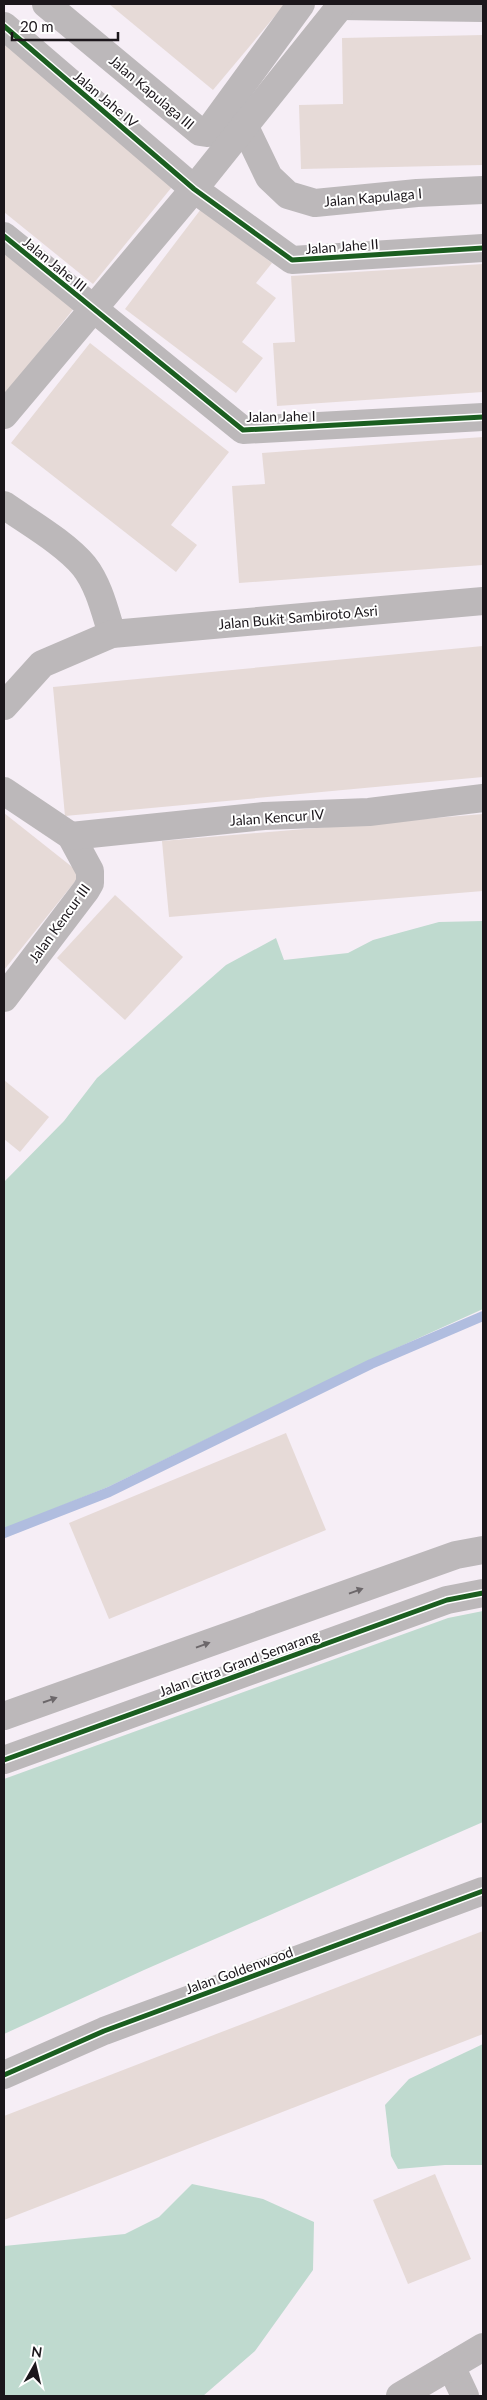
<svg xmlns="http://www.w3.org/2000/svg" width="487" height="2400" font-family="Lato,sans-serif">
	<style>
		.forest { fill: #bfdacf }
		.lines { fill: none; stroke-linecap: round; stroke-linejoin: round }
		.stream { stroke: #b0bddf; stroke-width: 10 }
		.building { fill: #e6dad7 }
		.minor { stroke: #bcb8ba; stroke-width: 28 }
		.cycleway-casing { stroke: #fff; stroke-width: 8 }
		.cycleway { stroke: #1b5e20; stroke-width: 5 }
		.oneway { fill: #6c676a }
		.labels { text-anchor: middle; dominant-baseline: central; stroke-width: 4; stroke-linejoin: round; paint-order: stroke }
		.street-label { font-size: 14px; fill: #1b161b; stroke: #fff }
	</style>
	<rect width="100%" height="100%" fill="#f6eef6"/>
	<g class="forest">
		<path d="M483,921V1309L368,1361L108,1487L4,1529V1182L64,1121L97,1078L226,965L276,938L284,960L348,953L373,940L439,922Z"/>
		<path d="M483,1611V1822L144,1970L4,2034V1779L448,1618Z"/>
		<path d="M483,2044V2165H445L398,2169L391,2156L385,2105L409,2079Z"/>
		<path d="M192,2184L263,2199L314,2222L313,2270L255,2351L203,2396H4V2246L125,2234L159,2217Z"/>
	</g>
	<g class="lines">
		<path class="stream" d="M4,1533L109,1492L371,1364L483,1316"/>
	</g>
	<g class="building">
		<path d="M109,4H285L213,90Z"/>
		<path d="M4,35L180,177L93,284L4,212Z"/>
		<path d="M483,35V165L301,169L299,105L343,104L342,38Z"/>
		<path d="M201,209L272,263L256,283L276,298L242,342L263,358L236,393L125,309Z"/>
		<path d="M4,251L75,307L4,396Z"/>
		<path d="M483,264V392L277,406L273,343L295,342L291,276Z"/>
		<path d="M90,343L229,452L171,525L197,545L176,572L11,443Z"/>
		<path d="M483,437V565L239,583L232,486L265,484L262,453Z"/>
		<path d="M483,646V777L65,816L53,687Z"/>
		<path d="M4,813L81,874L4,970Z"/>
		<path d="M483,814V891L169,917L162,841Z"/>
		<path d="M115,895L183,957L125,1020L57,958Z"/>
		<path d="M4,1080L49,1117L20,1152L4,1139Z"/>
		<path d="M286,1433L326,1530L109,1619L69,1523Z"/>
		<path d="M483,1931V2034L4,2220V2116Z"/>
		<path d="M435,2174L471,2259L408,2284L373,2200Z"/>
	</g>
	<g class="lines">
		<g class="minor">
			<path d="M46,4L200,132L207,133L301,4"/>
			<path d="M337,4L340,6L483,8"/>
			<path d="M4,26L194,189L292,260L483,248"/>
			<path d="M244,125L269,177L288,195L315,203L417,193L483,190"/>
			<path d="M4,236L243,430L483,417"/>
			<path d="M4,415L194,189L342,4"/>
			<path d="M4,505C28,522 65,543 84,566C99,585 105,612 112,634"/>
			<path d="M4,706L42,664L112,634L483,601"/>
			<path d="M4,791L71,836L90,871V883L86,890L4,998"/>
			<path d="M71,836L264,816L369,812L483,798"/>
			<path d="M4,1716L456,1555L483,1550"/>
			<path d="M4,1760L447,1600L483,1593"/>
			<path d="M4,2075L104,2031L483,1891"/>
			<path d="M451,2366L465,2396"/>
			<path d="M400,2396L483,2347"/>
		</g>
		<defs>
			<g id="cycleway">
				<path d="M4,26L194,189L292,260L483,248"/>
				<path d="M4,236L243,430L483,417"/>
				<path d="M4,1760L447,1600L483,1593"/>
				<path d="M4,2075L104,2031L483,1891"/>
			</g>
		</defs>
		<use href="#cycleway" class="cycleway-casing"/>
		<use href="#cycleway" class="cycleway"/>
	</g>
	<defs><path id="oneway-solid" d="M-6-.8H1V-3.2L6.5 0L1 3.2V.8H-6Z" transform="scale(1.25)"/></defs>
	<g class="oneway">
		<use href="#oneway-solid" transform="translate(356 1591) rotate(-20)"/>
		<use href="#oneway-solid" transform="translate(203 1645) rotate(-20)"/>
		<use href="#oneway-solid" transform="translate(50 1700) rotate(-19)"/>
	</g>
	<g class="labels">
		<g class="street-label">
			<text transform="translate(152 92) rotate(40)">Jalan Kapulaga III</text>
			<text transform="translate(106 99) rotate(40)">Jalan Jahe IV</text>
			<text transform="translate(373 197) rotate(-5)">Jalan Kapulaga I</text>
			<text transform="translate(342 246) rotate(-4)">Jalan Jahe II</text>
			<text transform="translate(55 264) rotate(39)">Jalan Jahe III</text>
			<text transform="translate(281 416) rotate(-1)">Jalan Jahe I</text>
			<text transform="translate(298 617) rotate(-5)">Jalan Bukit Sambiroto Asri</text>
			<text transform="translate(277 817) rotate(-4)">Jalan Kencur IV</text>
			<text transform="translate(59 923) rotate(-54)">Jalan Kencur III</text>
			<text transform="translate(239 1663) rotate(-20)">Jalan Citra Grand Semarang</text>
			<text transform="translate(239 1970) rotate(-20)">Jalan Goldenwood</text>
		</g>
	</g>
	<rect width="487" height="2400" fill="none" stroke="#1b161b" stroke-width="10"/>
	<g transform="translate(35 2365) rotate(8)" stroke="#ffffff" stroke-width="4" paint-order="stroke">
	<path d="M0-4L9 19L0 12L-9 19Z" fill="#1b161b"/>
	<text y="-8" font-size="14" font-weight="bold" text-anchor="middle" fill="#1b161b">N</text>
	</g>
	<path d="M12 32v8h106v-8" fill="none" stroke="#1b161b" stroke-width="2.5"/>
	<text x="20" y="32" font-size="15" fill="#1b161b" stroke="#ffffff" stroke-width="4" paint-order="stroke">20 m</text>
</svg>
